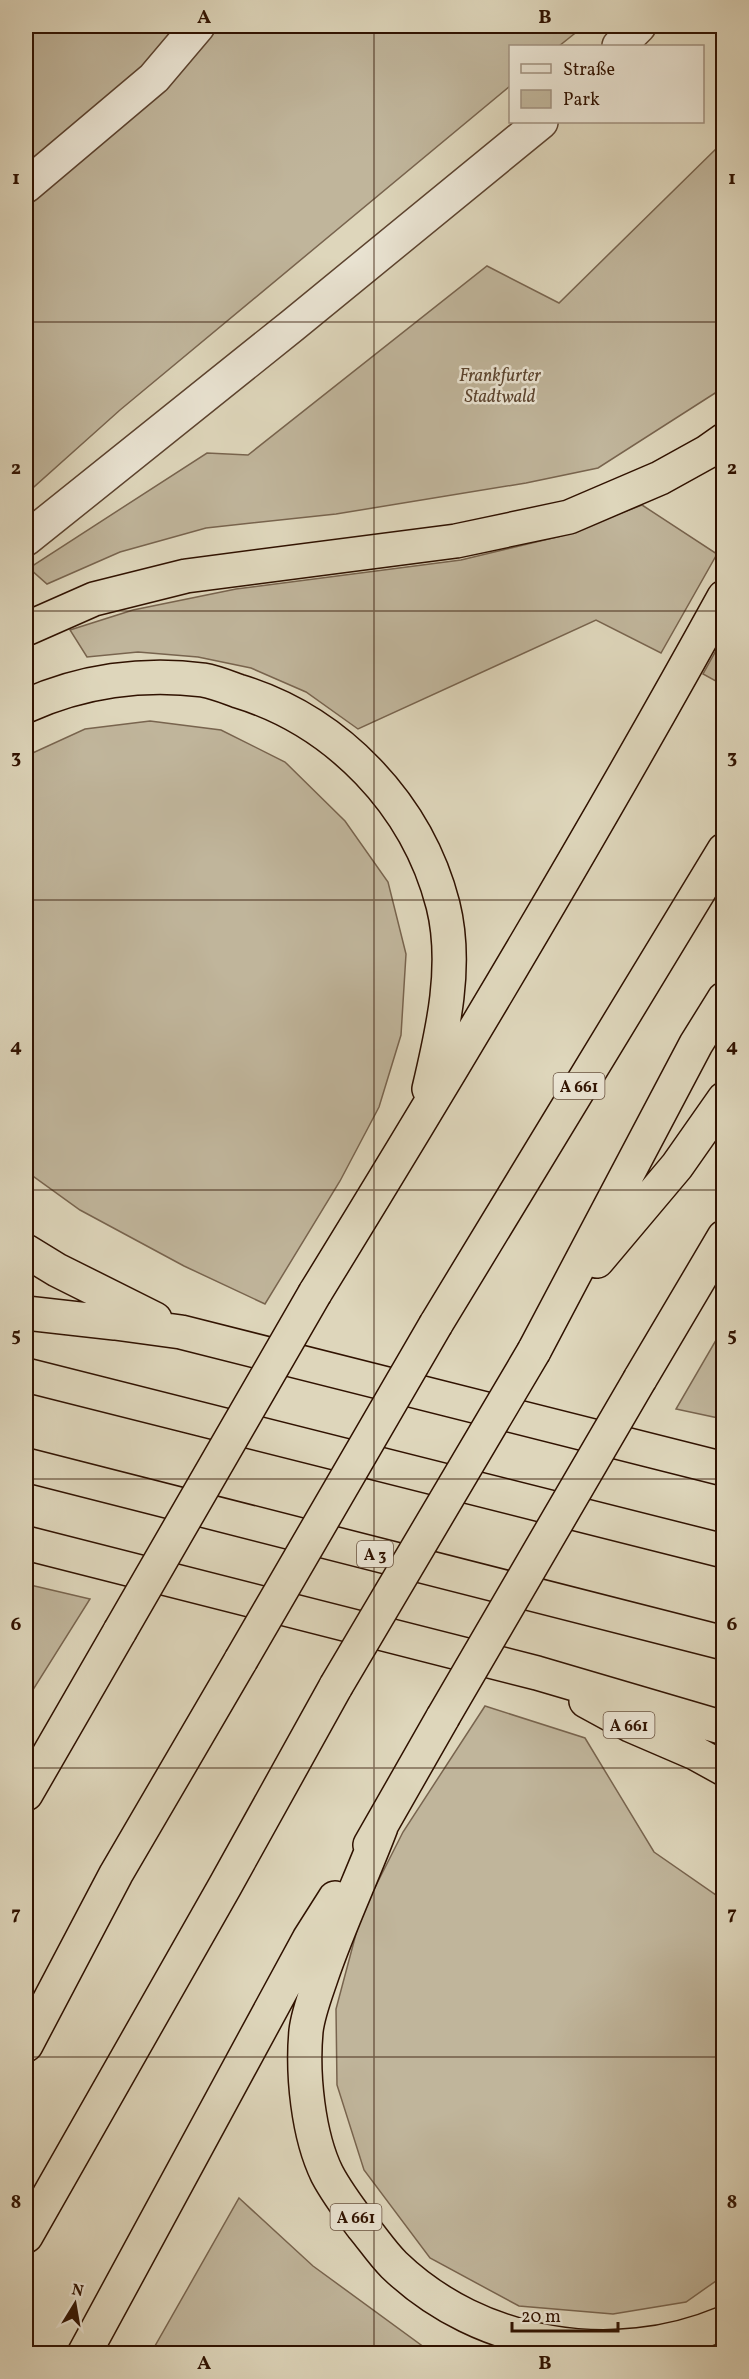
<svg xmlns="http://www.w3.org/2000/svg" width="749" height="2379" viewBox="0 0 749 2379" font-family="Vollkorn,serif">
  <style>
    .green { fill: #c0b59b; stroke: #78644e; stroke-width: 1.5 }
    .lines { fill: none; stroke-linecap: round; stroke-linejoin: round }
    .minor-casing { stroke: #5c432f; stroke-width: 36 }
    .highway-casing { stroke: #301200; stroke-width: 36 }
    .minor { stroke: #eae4d3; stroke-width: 33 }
    .highway { stroke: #ded6bb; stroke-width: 33 }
    .highway-bridge-casing { stroke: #301200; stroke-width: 36; stroke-linecap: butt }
    .highway-bridge { stroke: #ded6bb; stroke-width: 33 }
    .grid { fill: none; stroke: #301200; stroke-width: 1.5; stroke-opacity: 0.55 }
    .labels { text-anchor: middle; stroke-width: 5; stroke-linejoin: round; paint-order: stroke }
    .shield { fill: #eae4d3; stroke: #68513f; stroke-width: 1.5 }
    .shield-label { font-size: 16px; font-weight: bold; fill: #301200 }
    .park-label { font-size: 18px; font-style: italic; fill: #5b432e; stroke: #eae4d3 }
    .neatline { fill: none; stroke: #301200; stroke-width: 2 }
    .grid-label { font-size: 20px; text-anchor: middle; font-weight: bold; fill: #301200 }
  </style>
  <rect width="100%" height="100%" fill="#ded6bb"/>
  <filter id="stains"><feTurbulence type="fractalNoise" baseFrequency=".00333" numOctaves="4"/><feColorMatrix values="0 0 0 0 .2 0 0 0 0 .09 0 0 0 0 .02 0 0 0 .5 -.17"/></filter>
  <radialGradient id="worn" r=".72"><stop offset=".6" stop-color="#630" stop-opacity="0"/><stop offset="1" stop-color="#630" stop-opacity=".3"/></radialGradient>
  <path class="green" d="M26,26H584L559,46H510V86L120,410L26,494Z
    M723,142V388L598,468L526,483L336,514L206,528L120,552L47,584L29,568L207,453L248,455L487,266L559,303Z
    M642,505L717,554L661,653L596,620L358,729L306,692L251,668L198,657L138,652L87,657L70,630L133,610L236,589L461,560L561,536Z
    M723,638V685L703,674Z
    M150,721L221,730L285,762L345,821L388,882L406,954L401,1035L379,1107L340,1181L265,1304L184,1266L80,1210L26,1171V756L85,729Z
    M723,1328V1419L676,1409Z
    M26,1584L90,1599L26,1701Z
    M485,1706L585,1738L654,1852L723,1900V2276L686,2302L613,2314L519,2306L430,2258L364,2170L337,2085L336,2009L361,1915L403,1832Z
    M239,2198L313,2266L432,2353H151Z"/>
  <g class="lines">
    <defs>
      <path id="minor" d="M619,46L639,26
        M26,186L154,78L198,26
        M26,539L293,325L541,122"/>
      <path id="highway" d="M26,629L94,599L186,576L456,541L569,517L660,478L707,452L724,440
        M26,706C81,681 143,672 203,680C215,682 227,687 238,691C337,721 417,804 443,905C458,965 443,1030 429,1089
        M26,1251L57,1270L155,1319
        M597,1261L677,1166L724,1099
        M315,1293C456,1064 594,833 724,597
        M26,1313L115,1323L181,1332L724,1469
        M436,1324L724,850
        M534,1351L696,1044L724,999
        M26,1375L724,1551
        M640,1379L724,1237
        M26,1465L724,1643
        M26,1543L537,1673L724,1728
        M586,1701L630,1725L695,1753L724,1769
        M26,1794L120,1631
        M381,1827C362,1877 339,1925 322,1975C316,1993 308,2013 306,2031C302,2074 308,2135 327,2174C337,2193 350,2210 362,2226C373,2239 382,2253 394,2265C480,2348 614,2369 724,2323
        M370,1845L443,1717
        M26,2045L116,1874L241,1660
        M26,2236L225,1886L336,1686
        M84,2354L309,1939L335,1898"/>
    </defs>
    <use href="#minor" class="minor-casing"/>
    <use href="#highway" class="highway-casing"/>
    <use href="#minor" class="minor"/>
    <use href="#highway" class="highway"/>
    <defs>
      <path id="highway-bridge" d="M120,1631L315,1293
        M241,1660L436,1324
        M336,1686L534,1351
        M443,1717L640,1379"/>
    </defs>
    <use href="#highway-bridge" class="highway-bridge-casing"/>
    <use href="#highway-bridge" class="highway-bridge"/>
  </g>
  <path class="grid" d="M374,26V2354M26,322H724M26,611H724M26,900H724M26,1190H724M26,1479H724M26,1768H724M26,2057H724"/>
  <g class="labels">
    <g class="shield">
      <rect x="553.5" y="1073" width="51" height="26" rx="4.5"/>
      <rect x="357" y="1541" width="36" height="26" rx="4.5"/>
      <rect x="603.5" y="1712" width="51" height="26" rx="4.5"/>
      <rect x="330.5" y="2204" width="51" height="26" rx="4.5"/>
    </g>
    <g class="shield-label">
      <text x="579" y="1092">A 661</text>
      <text x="375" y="1560">A 3</text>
      <text x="629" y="1731">A 661</text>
      <text x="356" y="2223">A 661</text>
    </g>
    <g class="park-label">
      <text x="500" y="381">Frankfurter<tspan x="500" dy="21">Stadtwald</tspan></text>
    </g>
  </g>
  <rect width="749" height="2379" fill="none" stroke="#ded6bb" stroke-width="66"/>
  <rect x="509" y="45" width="195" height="78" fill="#eae4d3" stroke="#a0907f" stroke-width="1.5"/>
  <rect x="521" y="64" width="30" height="9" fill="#eae4d3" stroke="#a0907f" stroke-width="1.5"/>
  <text x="563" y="75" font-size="18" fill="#301200">Straße</text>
  <rect x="521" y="90" width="30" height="18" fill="#c0b59b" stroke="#a0907f" stroke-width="1.5"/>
  <text x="563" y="105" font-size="18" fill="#301200">Park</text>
  <g transform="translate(75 2304) rotate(11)" stroke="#eae4d3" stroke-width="4.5" paint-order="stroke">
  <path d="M0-4.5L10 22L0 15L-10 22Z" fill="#301200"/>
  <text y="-9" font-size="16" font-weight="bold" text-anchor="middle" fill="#301200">N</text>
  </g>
  <path d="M512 2322v9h106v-9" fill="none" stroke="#301200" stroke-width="3"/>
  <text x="521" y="2322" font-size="18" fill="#301200" stroke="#eae4d3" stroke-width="4.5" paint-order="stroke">20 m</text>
  <rect x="33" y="33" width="683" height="2313" class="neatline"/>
  <g class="grid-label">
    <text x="204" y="23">A</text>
    <text x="545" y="23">B</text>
    <text x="16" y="184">1</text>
    <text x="732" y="184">1</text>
    <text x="16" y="474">2</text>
    <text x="732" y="474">2</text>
    <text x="16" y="763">3</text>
    <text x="732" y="763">3</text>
    <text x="16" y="1052">4</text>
    <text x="732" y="1052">4</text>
    <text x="16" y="1341">5</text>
    <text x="732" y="1341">5</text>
    <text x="16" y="1630">6</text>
    <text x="732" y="1630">6</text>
    <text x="16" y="1919">7</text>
    <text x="732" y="1919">7</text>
    <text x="16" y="2208">8</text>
    <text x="732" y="2208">8</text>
    <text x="204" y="2369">A</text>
    <text x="545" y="2369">B</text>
  </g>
  <rect width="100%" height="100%" filter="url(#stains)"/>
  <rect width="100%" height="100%" fill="url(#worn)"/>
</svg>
